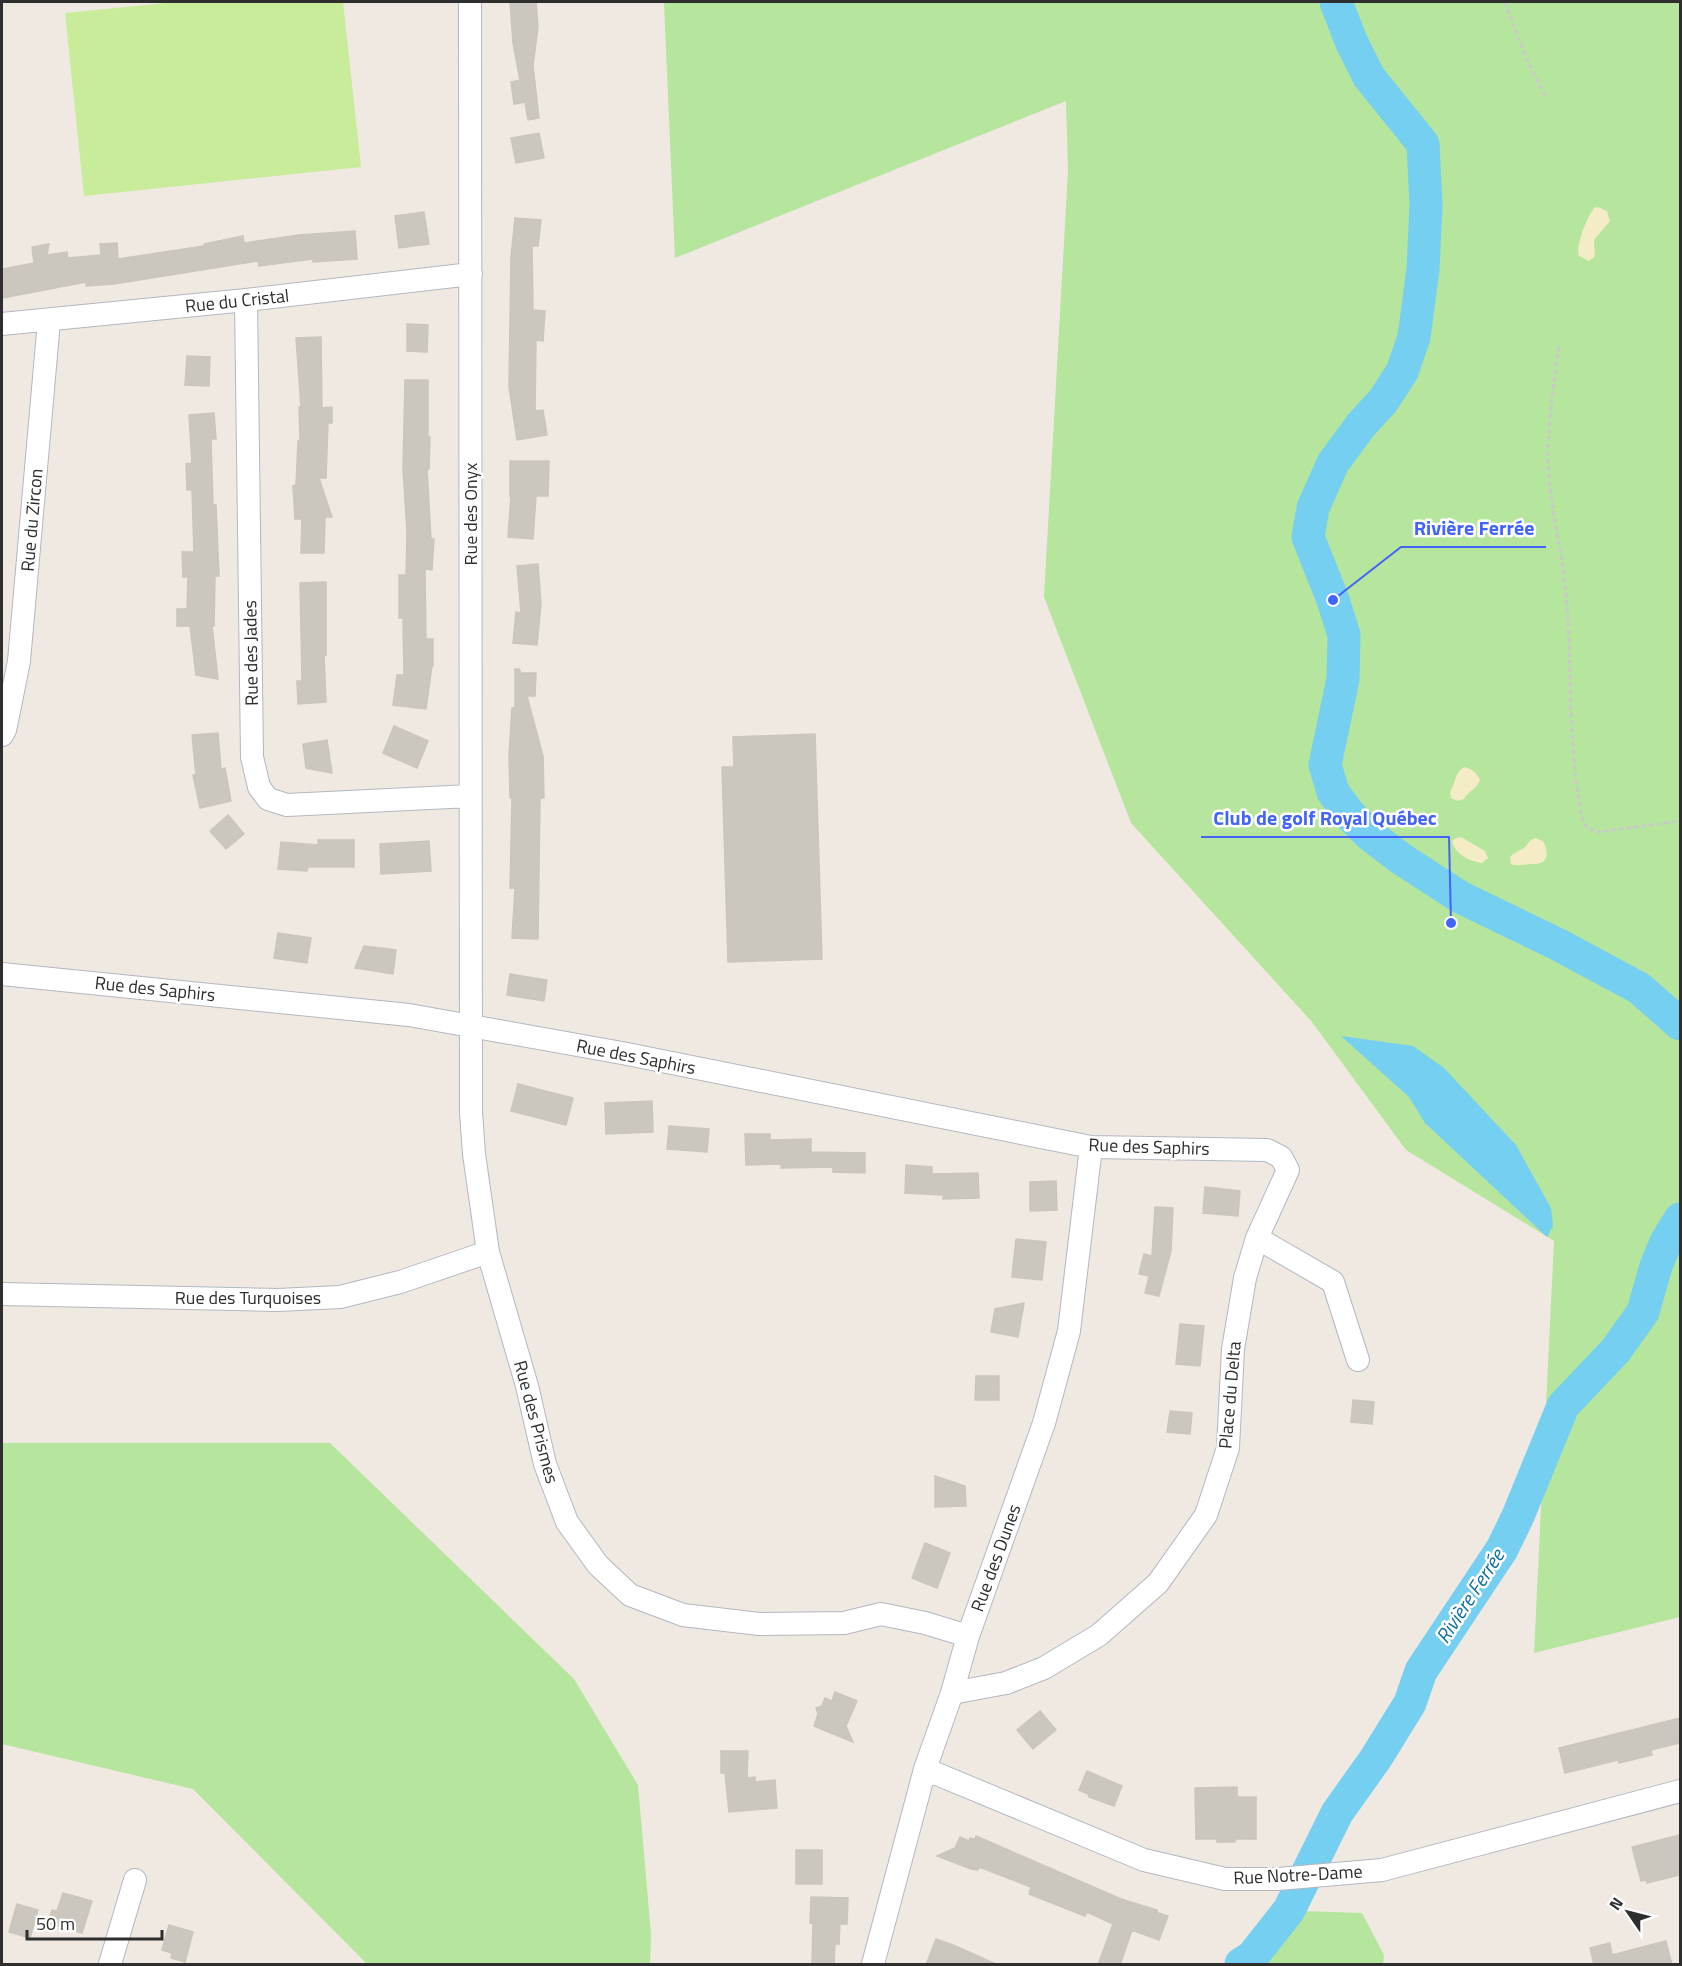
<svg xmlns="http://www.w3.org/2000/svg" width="1682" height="1966" viewBox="0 0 1682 1966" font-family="'Titillium Web',sans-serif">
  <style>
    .green { fill: #b6e59e }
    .sand { fill: #f3ecc5 }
    .pitch { fill: #c9ec9a }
    .water { fill: #75cff0 }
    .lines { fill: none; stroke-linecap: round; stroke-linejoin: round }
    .river { stroke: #75cff0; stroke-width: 33 }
    .building { fill: #cbc7bf; stroke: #cbc5ba; stroke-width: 1.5 }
    .minor-casing { stroke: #b4b7c1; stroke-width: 24 }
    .path { stroke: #c9c9c9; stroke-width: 3; stroke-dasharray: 4.5 3; stroke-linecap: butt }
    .minor { stroke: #fff; stroke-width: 22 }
    .labels { text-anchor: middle; stroke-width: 5; stroke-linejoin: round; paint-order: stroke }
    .street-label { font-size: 18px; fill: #2e2e2e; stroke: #fff }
    .water-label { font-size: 20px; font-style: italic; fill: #0d6fa3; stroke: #fff }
    .leader { fill: none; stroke: #4264fb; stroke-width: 2 }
    .callout-dot { fill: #4264fb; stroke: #fff; stroke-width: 2 }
    .callout-label { font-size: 20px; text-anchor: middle; font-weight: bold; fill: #4264fb; stroke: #fff; stroke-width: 5; stroke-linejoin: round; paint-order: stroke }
  </style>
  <rect width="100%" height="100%" fill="#efe9e1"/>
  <path class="green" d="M664,2H1680V1617L1534,1653L1554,1241L1406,1150L1312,1022L1131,823L1044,597L1068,171L1066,101L675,258Z
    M2,1443H330L574,1679L638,1785L651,1934L650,1964H367L193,1789L2,1744Z
    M1303,1911L1362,1913L1384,1955L1383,1964H1260L1282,1945Z"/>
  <path class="sand" d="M1598,207L1607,211L1610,221L1594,240L1595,256L1589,261L1579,256C1575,247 1587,217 1594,208Z
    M1464,767C1471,768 1477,773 1480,780C1477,789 1468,791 1464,799L1457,801L1451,798L1450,792C1455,784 1455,772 1464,767Z
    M1461,837L1485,851L1488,858L1482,863C1469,861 1456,855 1452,842L1454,839Z
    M1535,838L1543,841C1550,854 1548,865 1531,864C1524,864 1519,867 1511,864L1510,857C1514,852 1520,851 1525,847C1529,843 1529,840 1535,838Z"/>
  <path class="pitch" d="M176,2H343L361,167L84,196L65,13Z"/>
  <path class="water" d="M1341,1036L1413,1046L1444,1068L1516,1145L1551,1208L1553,1226L1547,1237L1425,1123L1409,1097Z"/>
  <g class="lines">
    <path class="river" d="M1336,2L1351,41L1369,77L1423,144L1426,205L1423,269L1414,337L1402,372L1383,401L1361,425L1333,463L1313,508L1308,537L1333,600L1344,635L1343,679L1325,765L1333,792L1350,815L1370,835L1400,858L1460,897L1559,945L1639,988L1680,1024
      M1241,1964L1252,1957L1289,1910L1337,1813L1376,1758L1410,1703L1421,1671L1502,1549L1518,1516L1563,1406L1616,1350L1643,1312L1656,1266L1666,1242L1680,1219"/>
  </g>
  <path class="building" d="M510,2H536L538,27L533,66L539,118L528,120L525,102L514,104L511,82L520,80L513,43Z
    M539,133L544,158L516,163L511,138Z
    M424,212L429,244L399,248L395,216Z
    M515,218L541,220L538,246H532L533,310L545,311L543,341L536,340L535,411L543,410L547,435L517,440L509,387L511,257Z
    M355,231L357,259L313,262V259L259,266L258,261L114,284L86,286V282L2,298V269L34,263L32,247L49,244L47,255L67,252L68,258L101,255L100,244L117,243L118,259L204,246V244L243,236L244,243L299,235Z
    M407,324L428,325L427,352L407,351Z
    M321,337L322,408L332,407V423H328L326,478H319L332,517H325L324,553H301L302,519H295L293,486L296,485L298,441H300L299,407H301L296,338Z
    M187,356L210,357L209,386L185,385Z
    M405,380H428V437H430L429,469H427L431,539H434L432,570L425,569L426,639H433V666H432L426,709L393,705L397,675H404L403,618H399V575H406L407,531L403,469Z
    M214,413L216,439H211L213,505H216L219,576H215L214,626H212L218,679L196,675L190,626H177V609H187L188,577H183L182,552H194L192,490H187L186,464L192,463L189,415Z
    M510,461H549L548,496H536L533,539L508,537L511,496H510Z
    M538,564L541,604L537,645L513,643L516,612L521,613L517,566Z
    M326,582V655H324L326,702L298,704L297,681H302L300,583Z
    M515,669H519L521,673H536L535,696H527L543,756L544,798H540L538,939L512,938L515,888H510L512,798H510L509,756L512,708H515Z
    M394,726L428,741L417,768L383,753Z
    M218,733L221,769L225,768L231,801L200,808L193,775H196L192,735Z
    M815,734L822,959L728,962L722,767H734L733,737Z
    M327,740L332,773L306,768L303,744Z
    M228,815L244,834L226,849L210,831Z
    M318,840H354V867H308L307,871L278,869L281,842L318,845Z
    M429,841L431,871L381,874L380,844Z
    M278,933L311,938L307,963L274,958Z
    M364,946L396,950L393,974L355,968Z
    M510,974L547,980L544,1001L507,995Z
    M518,1084L573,1098L566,1125L511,1111Z
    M652,1101L653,1132L606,1134L605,1103Z
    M669,1126L709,1129L707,1152L667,1149Z
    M745,1134H770V1140L811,1139V1152L865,1153V1173L833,1172V1167L781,1168V1164L746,1165Z
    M906,1165L932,1167V1174L978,1173L979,1198L943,1199V1195L905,1193Z
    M1056,1181L1057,1210L1030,1211V1182Z
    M1205,1187L1240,1191L1238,1216L1203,1213Z
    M1155,1207L1173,1208L1171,1251L1159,1296L1145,1293L1149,1276L1139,1274L1144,1254L1152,1256Z
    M1016,1239L1046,1242L1042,1280L1012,1277Z
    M1024,1303L1018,1337L991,1332L995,1309Z
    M1180,1324L1204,1326L1200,1366L1176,1364Z
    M976,1376H999V1400H975Z
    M1353,1400L1374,1402L1372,1424L1351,1422Z
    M1170,1411L1192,1413L1190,1434L1167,1432Z
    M935,1476L965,1486L966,1506L935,1507Z
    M925,1543L950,1553L937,1588L912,1578Z
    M835,1692L857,1701L846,1726L853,1742L814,1726L818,1714L816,1708L822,1706L825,1698L832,1701Z
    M1040,1711L1056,1730L1033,1749L1017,1730Z
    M1680,1718V1743L1651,1750L1652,1755L1619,1763L1618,1760L1565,1773L1559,1748Z
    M721,1751H748L747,1778L755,1777V1782L775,1780L777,1808L729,1812L725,1773H721Z
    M1087,1771L1122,1786L1114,1806L1089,1797L1088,1794L1079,1790Z
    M1237,1787V1797H1256V1839H1235V1842H1217V1839H1196L1195,1788Z
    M1680,1835V1875L1647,1883V1880L1641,1881L1632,1847Z
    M976,1836L1121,1899L1157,1910L1158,1913L1168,1916L1159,1940L1132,1930L1120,1965H1098L1113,1924L1087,1912L1085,1916L1029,1894L1031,1887L979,1867L978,1870L971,1869L937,1856L955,1848L960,1837L969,1841L970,1838L975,1839Z
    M796,1850H822V1884H796Z
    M63,1893L92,1901L82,1933L48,1923L52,1910L57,1911Z
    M811,1897L848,1898L847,1924H840L839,1944H835L834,1965H812L813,1923H810Z
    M17,1904L38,1910L30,1938L9,1932Z
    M169,1925L193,1932L185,1962L171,1958L172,1953L162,1950Z
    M936,1939L953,1945L998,1965H926Z
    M1666,1941L1672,1965H1594L1590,1948L1610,1943L1612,1955Z"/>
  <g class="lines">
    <defs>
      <path id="minor" d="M470,2L471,1112L474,1154L488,1252L527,1386L545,1464L567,1522L598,1565L630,1595L683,1615L759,1624L844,1623L881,1614L925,1623L968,1636
        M246,300L252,757L259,787L268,799L287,805L470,796
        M2,324L246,300L471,274
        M2,711H9L19,661L49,321
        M2,735L5,730L9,711
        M2,974L409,1015L622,1053L1091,1147L1267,1150L1281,1157L1288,1170L1257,1238L1245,1278L1233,1349L1228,1448L1206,1515L1158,1583L1099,1635L1044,1668L1006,1683L952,1693
        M1257,1238L1333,1282L1358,1360
        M2,1294L278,1300L340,1297L400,1282L488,1252
        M925,1769L1144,1860L1225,1879H1278L1382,1870L1680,1791
        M110,1964L135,1880
        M873,1964L925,1769L952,1693L968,1636L1044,1423L1069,1331L1091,1147"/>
    </defs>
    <use href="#minor" class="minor-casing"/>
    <path class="path" d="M1505,2L1529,64L1546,97
      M1559,347C1553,389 1546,431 1549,474C1552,518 1564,560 1567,604C1572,675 1568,747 1582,818L1587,827L1597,832L1680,821"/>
    <use href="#minor" class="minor"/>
  </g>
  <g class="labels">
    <g class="street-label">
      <text transform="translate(237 301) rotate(-6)" y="6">Rue du Cristal</text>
      <text transform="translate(471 514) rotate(-90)" y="6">Rue des Onyx</text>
      <text transform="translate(32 520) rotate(-85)" y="6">Rue du Zircon</text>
      <text transform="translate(251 653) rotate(-91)" y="6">Rue des Jades</text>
      <text transform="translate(155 989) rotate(6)" y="6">Rue des Saphirs</text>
      <text transform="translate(636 1057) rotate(11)" y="6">Rue des Saphirs</text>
      <text transform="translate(1149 1147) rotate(2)" y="6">Rue des Saphirs</text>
      <text x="248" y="1304">Rue des Turquoises</text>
      <text transform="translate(1230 1395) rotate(-85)" y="6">Place du Delta</text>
      <text transform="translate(536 1422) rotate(75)" y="6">Rue des Prismes</text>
      <text transform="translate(996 1558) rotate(-70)" y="6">Rue des Dunes</text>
      <text transform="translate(1298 1875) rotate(-3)" y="6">Rue Notre-Dame</text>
    </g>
    <g class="water-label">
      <text transform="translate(1470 1596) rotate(-57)" y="7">Rivière Ferrée</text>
    </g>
  </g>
  <path class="leader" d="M1333 600L1401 547H1546M1451 923L1449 837H1201"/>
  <g class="callout-dot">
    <circle cx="1333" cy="600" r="6"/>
    <circle cx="1451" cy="923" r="6"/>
  </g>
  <g class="callout-label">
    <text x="1474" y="535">Rivière Ferrée</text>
    <text x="1325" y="825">Club de golf Royal Québec</text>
  </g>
  <rect width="1682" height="1966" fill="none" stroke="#2e2e2e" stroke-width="6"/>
  <g transform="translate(1628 1912) rotate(305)" stroke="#ffffff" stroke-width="4.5" paint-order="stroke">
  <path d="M0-4.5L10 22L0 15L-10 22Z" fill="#2e2e2e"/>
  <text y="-9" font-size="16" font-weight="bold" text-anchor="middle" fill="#2e2e2e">N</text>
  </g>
  <path d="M27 1930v9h135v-9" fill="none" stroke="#2e2e2e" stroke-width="3"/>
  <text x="36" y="1930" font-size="18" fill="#2e2e2e" stroke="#ffffff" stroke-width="4.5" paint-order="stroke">50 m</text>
</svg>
